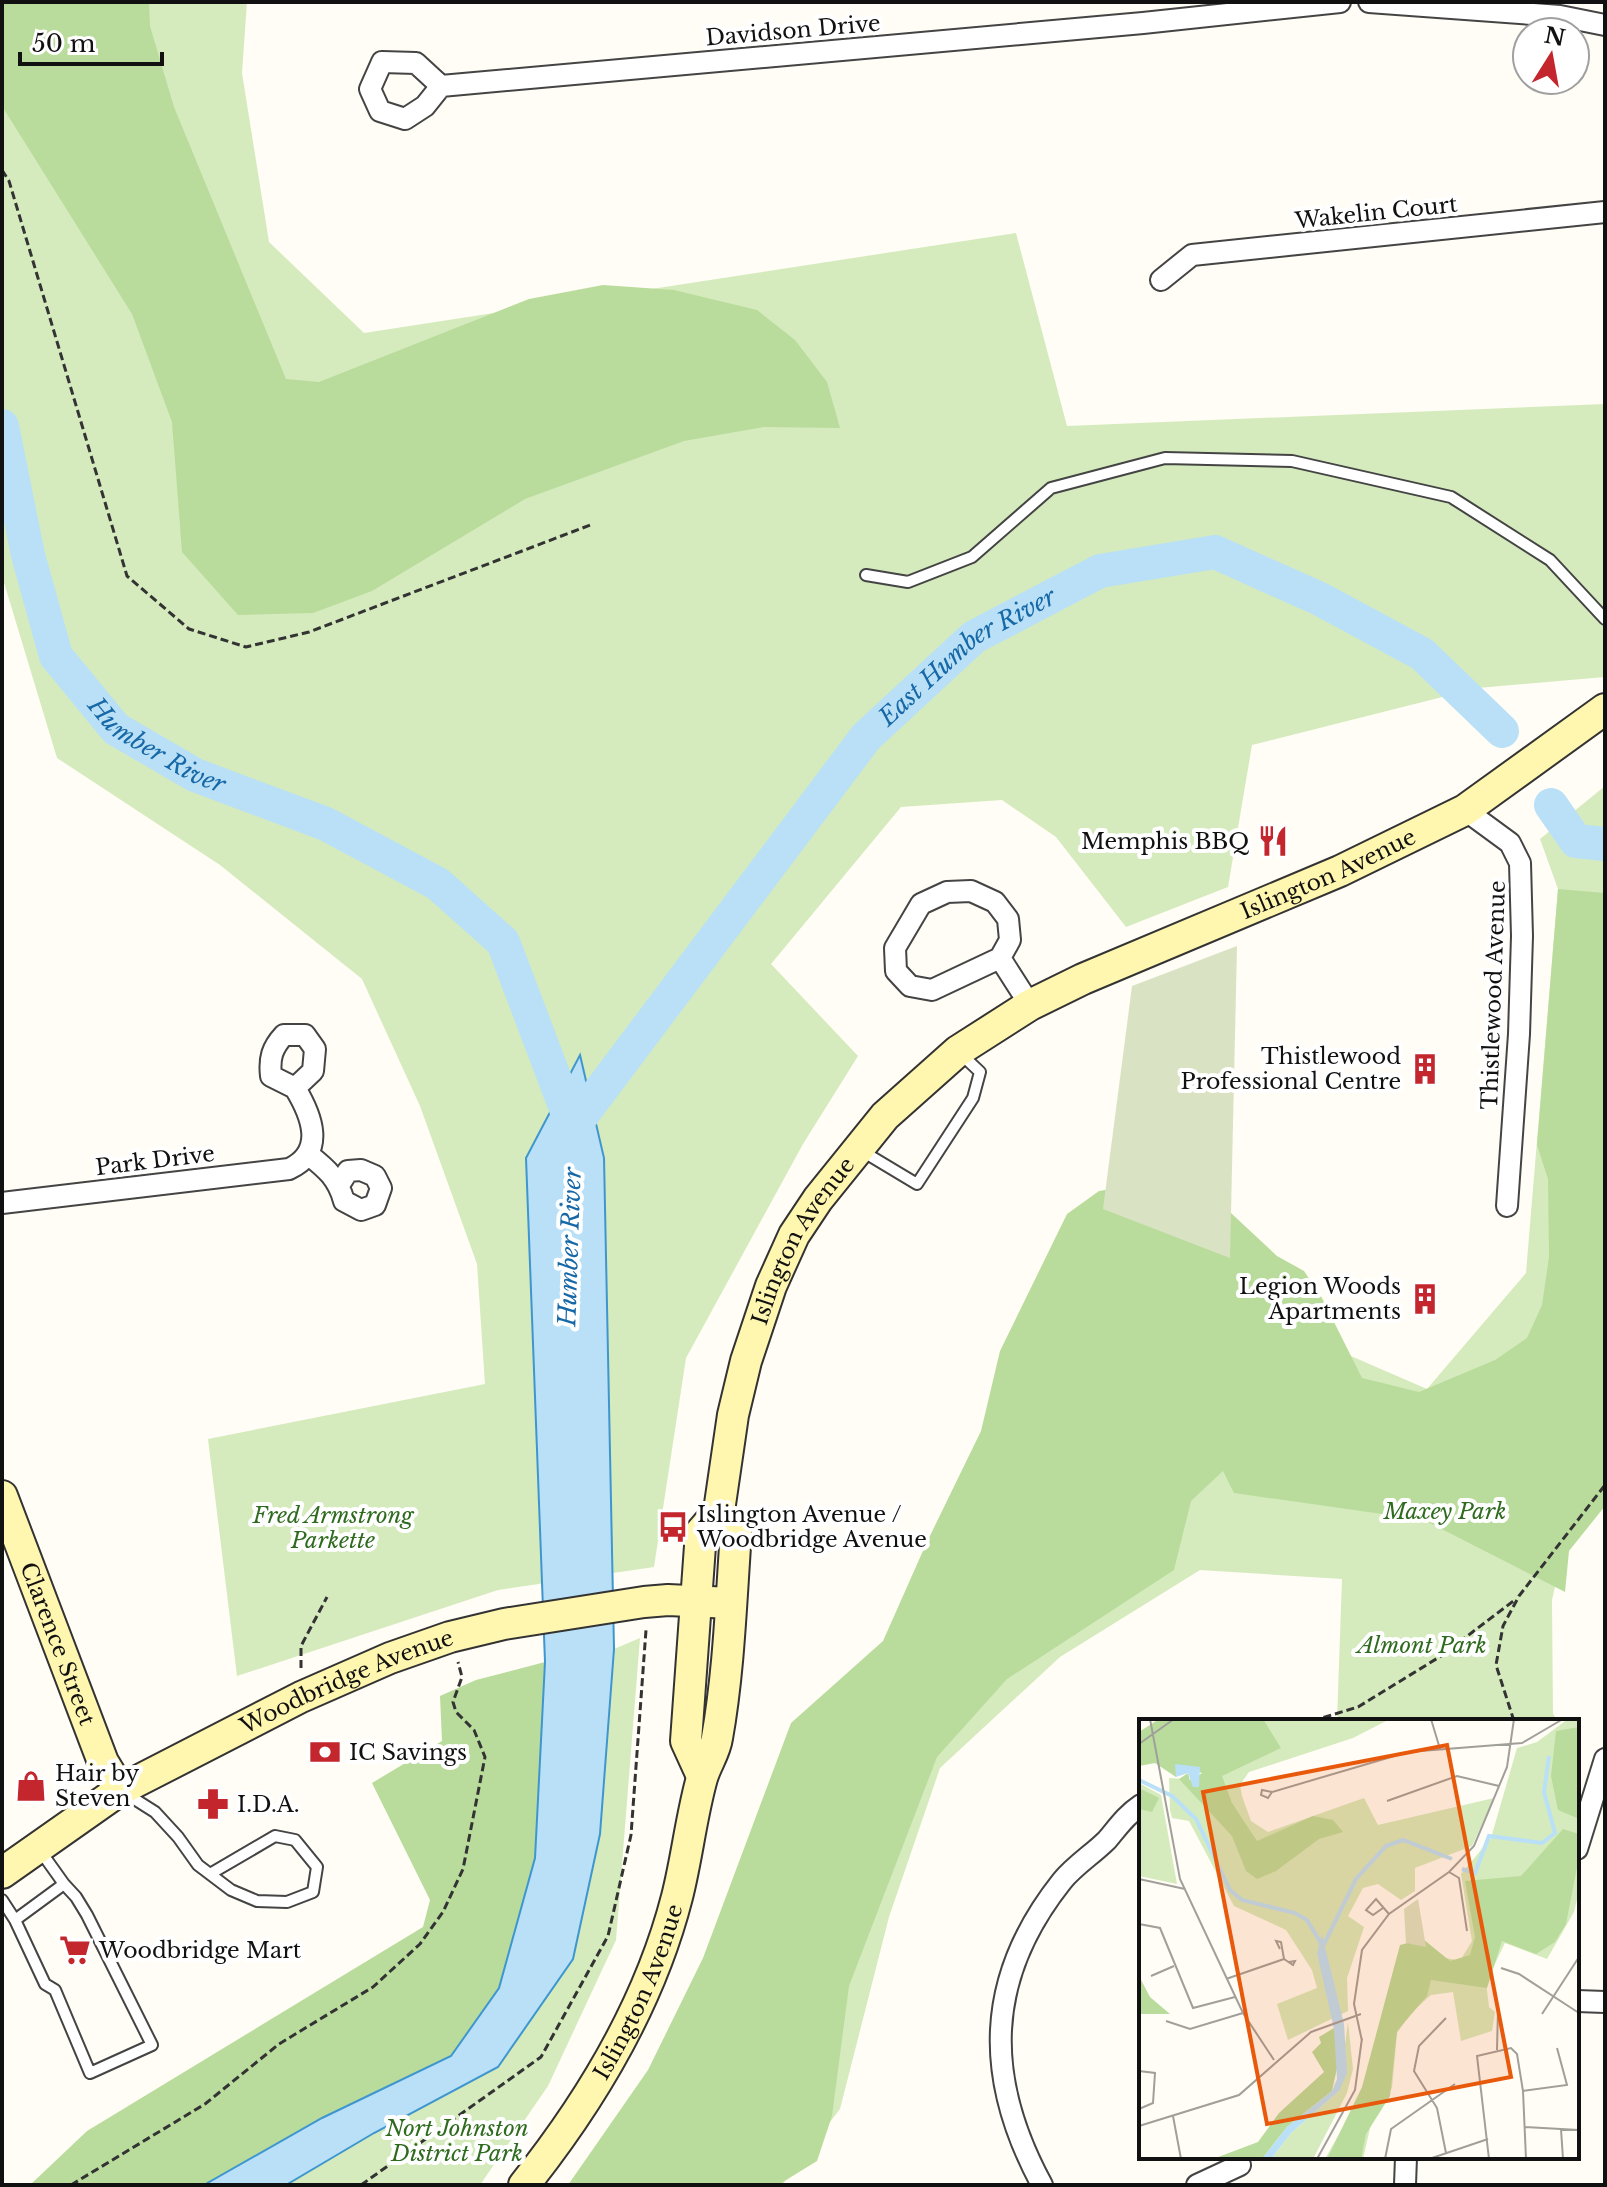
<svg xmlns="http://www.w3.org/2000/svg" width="1607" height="2187" viewBox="0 0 1607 2187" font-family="'Libre Baskerville',serif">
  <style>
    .green { fill: #d5ebbd }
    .forest { fill: #b9dc9c }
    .cemetery { fill: #d9e3c4 }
    .water { fill: #b9e0f7; stroke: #3f96cf; stroke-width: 2 }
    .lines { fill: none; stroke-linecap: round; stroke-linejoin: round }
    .river { stroke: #b9e0f7; stroke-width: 34 }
    .lane-casing { stroke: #444; stroke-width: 14 }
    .street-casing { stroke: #444; stroke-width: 24 }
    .secondary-casing { stroke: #333; stroke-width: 34 }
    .path { stroke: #333; stroke-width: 3; stroke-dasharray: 8 4; stroke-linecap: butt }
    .lane { stroke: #fff; stroke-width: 10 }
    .street { stroke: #fff; stroke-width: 20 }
    .secondary { stroke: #fff6b0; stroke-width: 30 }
    .labels { text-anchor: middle; stroke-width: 8; stroke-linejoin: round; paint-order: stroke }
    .street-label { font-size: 22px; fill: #111; stroke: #fff }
    .poi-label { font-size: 22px; fill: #111; stroke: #fff; text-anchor: start }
    .park-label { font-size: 22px; font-style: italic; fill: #2f6b1f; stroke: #fff }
    .water-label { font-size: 24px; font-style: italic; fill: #1768a6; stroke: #fff }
    .inset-river { fill: none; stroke: #b9e0f7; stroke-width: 4 }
    .inset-road { fill: none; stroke: #a09f9a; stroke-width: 2 }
    .view { fill: #e8590c; fill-opacity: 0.15; stroke: #e8590c; stroke-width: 4 }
    .inset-edge { fill: none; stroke: #111; stroke-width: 4 }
  </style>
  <rect width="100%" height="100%" fill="#fffdf5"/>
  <path class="green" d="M2,2H247L242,73L269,242L364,333L1016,233L1067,426L1605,404V677L1478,688L1252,745L1228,887L1126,927L1056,837L1002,800L901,807L771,964L858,1056L803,1144L686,1358L654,1567L498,1590L237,1676L208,1439L485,1384L477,1264L420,1106L362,979L220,865L57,758L2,576Z
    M1605,786V1500L1562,1555L1552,1600L1553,1714L1558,1721H1337L1342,1579L1200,1570L1060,1657L940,1768L889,1917L840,2109L782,2185H573L651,2091L731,1901L1344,1353L1427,1389L1526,1273L1558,889L1540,839Z
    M640,1638L616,1940L548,2086L480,2185H286L374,2133L498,2067L573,1959L600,1834L614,1649Z"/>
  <path class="forest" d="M2,2H149L150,26L174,107L286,379L319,382L529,299L603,285L674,290L757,310L795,340L827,382L840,428L764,427L684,441L525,499L372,591L313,613L238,615L182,552L172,422L132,314L2,106Z
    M1558,889L1605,893V1506L1569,1551L1565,1592L1424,1520L1234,1493L1223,1471L1191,1501L1174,1570L1007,1679L937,1757L849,1986L832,2116L817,2161L778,2185H568L648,2070L703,1958L791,1723L883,1641L926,1544L981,1431L1000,1351L1067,1214L1099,1191L1138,1185L1217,1200L1277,1256L1304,1271L1322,1298L1362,1378L1419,1392L1495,1360L1527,1338L1542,1305L1549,1257L1548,1179L1537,1145Z
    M545,1662L535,1858L499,1988L451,2056L322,2118L204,2185H30L87,2131L423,1927L430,1900L372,1783L442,1741L440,1696L476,1680Z"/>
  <path class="cemetery" d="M1237,946L1230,1258L1103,1209L1132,986Z"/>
  <path class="water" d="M580,1055L604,1158L614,1649L600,1834L573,1959L498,2067L374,2133L286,2185H204L322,2118L451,2056L499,1988L535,1858L545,1662L526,1158Z"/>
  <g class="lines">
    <g class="river">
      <path id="s1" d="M2,426L28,555L56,656L116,729L195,775L326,824L438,884L503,942L573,1127V1136"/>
      <path d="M1551,805L1576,841L1605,844"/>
      <path id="s2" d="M573,1127L866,737L974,637L1100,571L1215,552L1320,599L1422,654L1502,731"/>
    </g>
    <defs>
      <path id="lane" d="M866,575L908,582L972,557L1051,488L1165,458L1292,461L1451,497L1550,560L1605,619
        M862,1151L917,1184L973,1098L980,1072L961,1054
        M125,1793L155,1812L178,1837L198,1865L231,1890L257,1901L287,1902L313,1892L317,1867L295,1840L275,1836L210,1874
        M2,1900L15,1920L45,1984L55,1990L90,2073L152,2045L87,1915L76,1897L64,1884
        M15,1920L64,1884L39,1849"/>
      <path id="street" d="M1369,2L1560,16L1605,25
        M441,86L416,63L382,62L370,89L380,111L405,119L425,106L441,86L1143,23L1340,2
        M1161,280L1192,255L1605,212
        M1465,810L1510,843L1520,863L1522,936L1519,1034L1507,1206
        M971,891L995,902L1008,919L1010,940L1000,958L932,990L910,986L896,971L895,948L921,904L947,892Z
        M1000,958L1030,1005
        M309,1155C327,1169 338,1179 344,1201L361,1210L375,1205L381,1188L375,1176L361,1170L348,1171L339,1185
        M2,1203L289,1169C326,1152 312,1116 295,1088L313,1071L315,1049L305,1035H284C272,1048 269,1058 271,1076L295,1088
        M1577,1849L1605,1759
        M1577,2001L1605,2002
        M1042,2185C984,2078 984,1979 1062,1881C1074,1866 1093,1854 1107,1840C1118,1827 1126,1815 1141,1805
        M1197,2185L1240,2165
        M1405,2185L1406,2157"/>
      <g id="secondary">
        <path id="s3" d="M2,1496L103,1762L120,1790"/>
        <path id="s4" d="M702,1776L686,1741L701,1532L719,1511L733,1415L746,1361L771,1286L794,1235L818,1199L885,1116L958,1051L1030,1005L1083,979L1340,871L1465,810L1605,709"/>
        <path id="s5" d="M2,1873L120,1790L301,1697L390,1658L450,1637L504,1624L644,1602L668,1600L731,1603"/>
        <path id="s6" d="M524,2185C591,2101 650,2002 677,1897C687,1858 691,1817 702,1778C706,1764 715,1752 717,1738C729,1671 731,1601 736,1532L719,1511"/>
      </g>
    </defs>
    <use href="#lane" class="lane-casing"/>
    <use href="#street" class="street-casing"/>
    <use href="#secondary" class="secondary-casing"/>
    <path class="path" d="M2,170L9,181L127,576L189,629L246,647L309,632L593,524
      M301,1668V1646L327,1597
      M1312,1721L1358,1707L1441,1656L1516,1599
      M1514,1721L1496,1665L1503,1626L1519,1596L1605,1485
      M71,2185L205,2104L279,2044L373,1987L420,1944L443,1912L463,1869L485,1757L474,1730L456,1712L453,1702L462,1677L458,1662
      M361,2185L541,2057L608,1936L631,1835L646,1630"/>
    <use href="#lane" class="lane"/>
    <use href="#street" class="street"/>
    <use href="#secondary" class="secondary"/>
  </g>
  <defs>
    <symbol id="restaurant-bare" viewBox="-9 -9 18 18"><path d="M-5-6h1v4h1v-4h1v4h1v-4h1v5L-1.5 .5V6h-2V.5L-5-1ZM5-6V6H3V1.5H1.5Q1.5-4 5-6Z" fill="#c4262e" stroke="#fff" stroke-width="2.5" paint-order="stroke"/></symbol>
    <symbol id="building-bare" viewBox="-9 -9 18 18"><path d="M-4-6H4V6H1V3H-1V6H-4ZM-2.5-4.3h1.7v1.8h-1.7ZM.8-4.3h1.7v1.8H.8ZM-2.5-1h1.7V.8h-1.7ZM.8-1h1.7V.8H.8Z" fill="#c4262e" stroke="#fff" stroke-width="2.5" paint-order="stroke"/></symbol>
    <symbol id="bus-bare" viewBox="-9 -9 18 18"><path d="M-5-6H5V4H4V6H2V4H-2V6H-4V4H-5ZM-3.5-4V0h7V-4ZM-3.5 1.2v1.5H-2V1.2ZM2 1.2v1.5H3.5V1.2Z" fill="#c4262e" stroke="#fff" stroke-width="2.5" paint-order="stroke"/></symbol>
    <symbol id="bank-bare" viewBox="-9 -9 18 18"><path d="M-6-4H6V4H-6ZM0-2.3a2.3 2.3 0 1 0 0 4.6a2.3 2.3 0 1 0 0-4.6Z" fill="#c4262e" stroke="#fff" stroke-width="2.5" paint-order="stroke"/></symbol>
    <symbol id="shop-bare" viewBox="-9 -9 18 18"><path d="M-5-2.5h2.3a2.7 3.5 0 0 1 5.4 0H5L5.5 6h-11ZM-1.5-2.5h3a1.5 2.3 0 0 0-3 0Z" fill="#c4262e" stroke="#fff" stroke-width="2.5" paint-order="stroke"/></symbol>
    <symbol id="pharmacy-bare" viewBox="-9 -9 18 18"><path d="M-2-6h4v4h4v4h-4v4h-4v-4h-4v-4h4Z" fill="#c4262e" stroke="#fff" stroke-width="2.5" paint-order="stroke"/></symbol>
    <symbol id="supermarket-bare" viewBox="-9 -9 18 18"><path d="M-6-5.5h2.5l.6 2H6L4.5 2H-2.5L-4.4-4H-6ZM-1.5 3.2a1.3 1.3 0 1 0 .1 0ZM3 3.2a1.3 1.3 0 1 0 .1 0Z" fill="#c4262e" stroke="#fff" stroke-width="2.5" paint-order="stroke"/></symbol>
  </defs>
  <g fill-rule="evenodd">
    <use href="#restaurant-bare" x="1251" y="819" width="44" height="44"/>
    <use href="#building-bare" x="1403" y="1047" width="44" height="44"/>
    <use href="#building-bare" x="1403" y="1277" width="44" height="44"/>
    <use href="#bus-bare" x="651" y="1505" width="44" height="44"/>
    <use href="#bank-bare" x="303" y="1730" width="44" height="44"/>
    <use href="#shop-bare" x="9" y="1764" width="44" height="44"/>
    <use href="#pharmacy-bare" x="191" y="1782" width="44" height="44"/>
    <use href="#supermarket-bare" x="53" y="1928" width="44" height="44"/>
  </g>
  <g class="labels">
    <g class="street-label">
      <text transform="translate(793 30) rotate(-5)" y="8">Davidson Drive</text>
      <text transform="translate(1376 212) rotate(-6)" y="8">Wakelin Court</text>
      <text dy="8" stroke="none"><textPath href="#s4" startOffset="1222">Islington Avenue</textPath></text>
      <text transform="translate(1493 995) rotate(-88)" y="8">Thistlewood Avenue</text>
      <text transform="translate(155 1160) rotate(-7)" y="8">Park Drive</text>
      <text dy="8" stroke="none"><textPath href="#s4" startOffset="562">Islington Avenue</textPath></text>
      <text dy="8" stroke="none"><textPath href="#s3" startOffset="158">Clarence Street</textPath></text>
      <text dy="8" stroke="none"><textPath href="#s5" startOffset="396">Woodbridge Avenue</textPath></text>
      <text dy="8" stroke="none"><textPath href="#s6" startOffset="226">Islington Avenue</textPath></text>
    </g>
    <g class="poi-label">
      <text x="1249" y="849" text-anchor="end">Memphis BBQ</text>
      <text x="1401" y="1064" text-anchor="end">Thistlewood<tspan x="1401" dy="25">Professional Centre</tspan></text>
      <text x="1401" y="1294" text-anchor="end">Legion Woods<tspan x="1401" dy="25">Apartments</tspan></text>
      <text x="697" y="1522">Islington Avenue /<tspan x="697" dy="25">Woodbridge Avenue</tspan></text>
      <text x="349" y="1760">IC Savings</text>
      <text x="55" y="1781">Hair by<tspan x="55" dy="25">Steven</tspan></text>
      <text x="237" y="1812">I.D.A.</text>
      <text x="99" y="1958">Woodbridge Mart</text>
    </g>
    <g class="park-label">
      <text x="1445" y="1519">Maxey Park</text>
      <text x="333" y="1523">Fred Armstrong<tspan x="333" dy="25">Parkette</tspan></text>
      <text x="1422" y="1653">Almont Park</text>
      <text x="457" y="2136">Nort Johnston<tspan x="457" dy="25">District Park</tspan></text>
    </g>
    <g class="water-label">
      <text dy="8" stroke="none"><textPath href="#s2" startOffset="618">East Humber River</textPath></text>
      <text dy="8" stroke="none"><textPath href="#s1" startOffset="374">Humber River</textPath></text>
      <text transform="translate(570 1247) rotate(-88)" y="8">Humber River</text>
    </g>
  </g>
  <g transform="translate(1139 1719)">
    <rect width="440" height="440" fill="#fffdf5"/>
    <path d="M97,0H251L214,19L110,53L101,66L103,77L112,102L129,113L225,79L239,106L355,79L333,127L276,149V172L262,181L239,165L224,169L209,197L225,208L208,259L209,292L149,321L138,285L178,269L173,251L147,211L95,187L50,102L33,99L31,91L30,59L60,61ZM429,0H440V172L435,193L408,240L366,224L347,263L350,288L356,293L353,312L322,322L314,273L292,276L273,293L258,314L253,369L232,405L224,440H186L224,372L231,340L308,239L321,242L333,222L322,155L352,119L378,29L398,23ZM0,64L22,76L38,165L0,157ZM209,303L214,350L208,374L174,440H132L152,414L200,372Z" fill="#d5ebbd"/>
    <path d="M20,0H124L142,29L83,57L93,84L118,122L174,97L194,101L204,113L180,120L137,152L118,160L107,152L93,117L40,60L49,54L51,62L63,54L37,46V58L16,44L0,47V13ZM440,8V98L438,99L419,91L412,57L417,12ZM0,69L20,79L13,93L0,90ZM424,110L440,115V138L427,205L416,223L397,235L363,222L348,269L292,261L288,277L258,312L251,377L227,415L222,440H188L223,368L261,226L284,220L311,242L331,236L336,218L326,162L382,157ZM0,257L11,278L31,295H0ZM195,309L200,340L193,372L148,408L123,440H74L119,423L140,394L185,353L173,333L182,324L180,318Z" fill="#b9dc9c"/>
    <path d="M279,180L287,228L267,224L265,190Z" fill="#d9e3c4"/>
    <path d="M36,45L61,48L60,68H54L49,54L37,58ZM183,216L205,305L208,354L200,372L152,414L132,440H123L148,408L193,372L198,360L195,310L178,234Z" fill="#b9e0f7"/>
    <path class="inset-river" d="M0,61L33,77L57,100L91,171L103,181L156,194L168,201L183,226M323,150L336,154L350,117L403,124L416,114L405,73L410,37M184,227L217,160L247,127L264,121L313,140"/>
    <path class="inset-road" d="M11,0L41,160L104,294L135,341M292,0L301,30M0,25L35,0M133,73L123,71L122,76L129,79L133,73L269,33L383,24L424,0M248,82L318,57L360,67M310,153L320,159L328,212M0,160L46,170M244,189L234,196L227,191L237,180L250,195M0,205L21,209L54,289L96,278M141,230L137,222L142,223L145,240L154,246L156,242L150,243M362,249L380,255L440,294M12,257L35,247M87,260L145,240M403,295L440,238M307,299L280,327L275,352L298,389L307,434M27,302L51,310L104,294M223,322L215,285L223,231L250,195L310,153L335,127L368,48L375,0M358,331L359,290M0,352L16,354L14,384L0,390M384,372L428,366L418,329M34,397L42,440M0,407L100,376L172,313L222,295M386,408L440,411M422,410L424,440M178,440L216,371L223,319M246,440L252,410L316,365M290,440L349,420M350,440L338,337L372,329L378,335L384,372L387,440"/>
    <path class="view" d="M308,26L372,358L128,405L64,73Z"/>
    <rect width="440" height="440" class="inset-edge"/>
  </g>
  <rect width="1607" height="2187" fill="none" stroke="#111111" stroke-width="8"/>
  <g transform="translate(1551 56) rotate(11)"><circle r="38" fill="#ffffff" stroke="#a0a0a0" stroke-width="2"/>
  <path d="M0-6L14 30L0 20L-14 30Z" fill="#c4262e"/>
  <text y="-12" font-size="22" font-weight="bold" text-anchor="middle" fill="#111111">N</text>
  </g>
  <path d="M20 52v12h142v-12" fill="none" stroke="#111111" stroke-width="4"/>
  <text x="32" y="52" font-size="24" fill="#111111" stroke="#ffffff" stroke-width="6" paint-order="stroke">50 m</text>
</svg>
